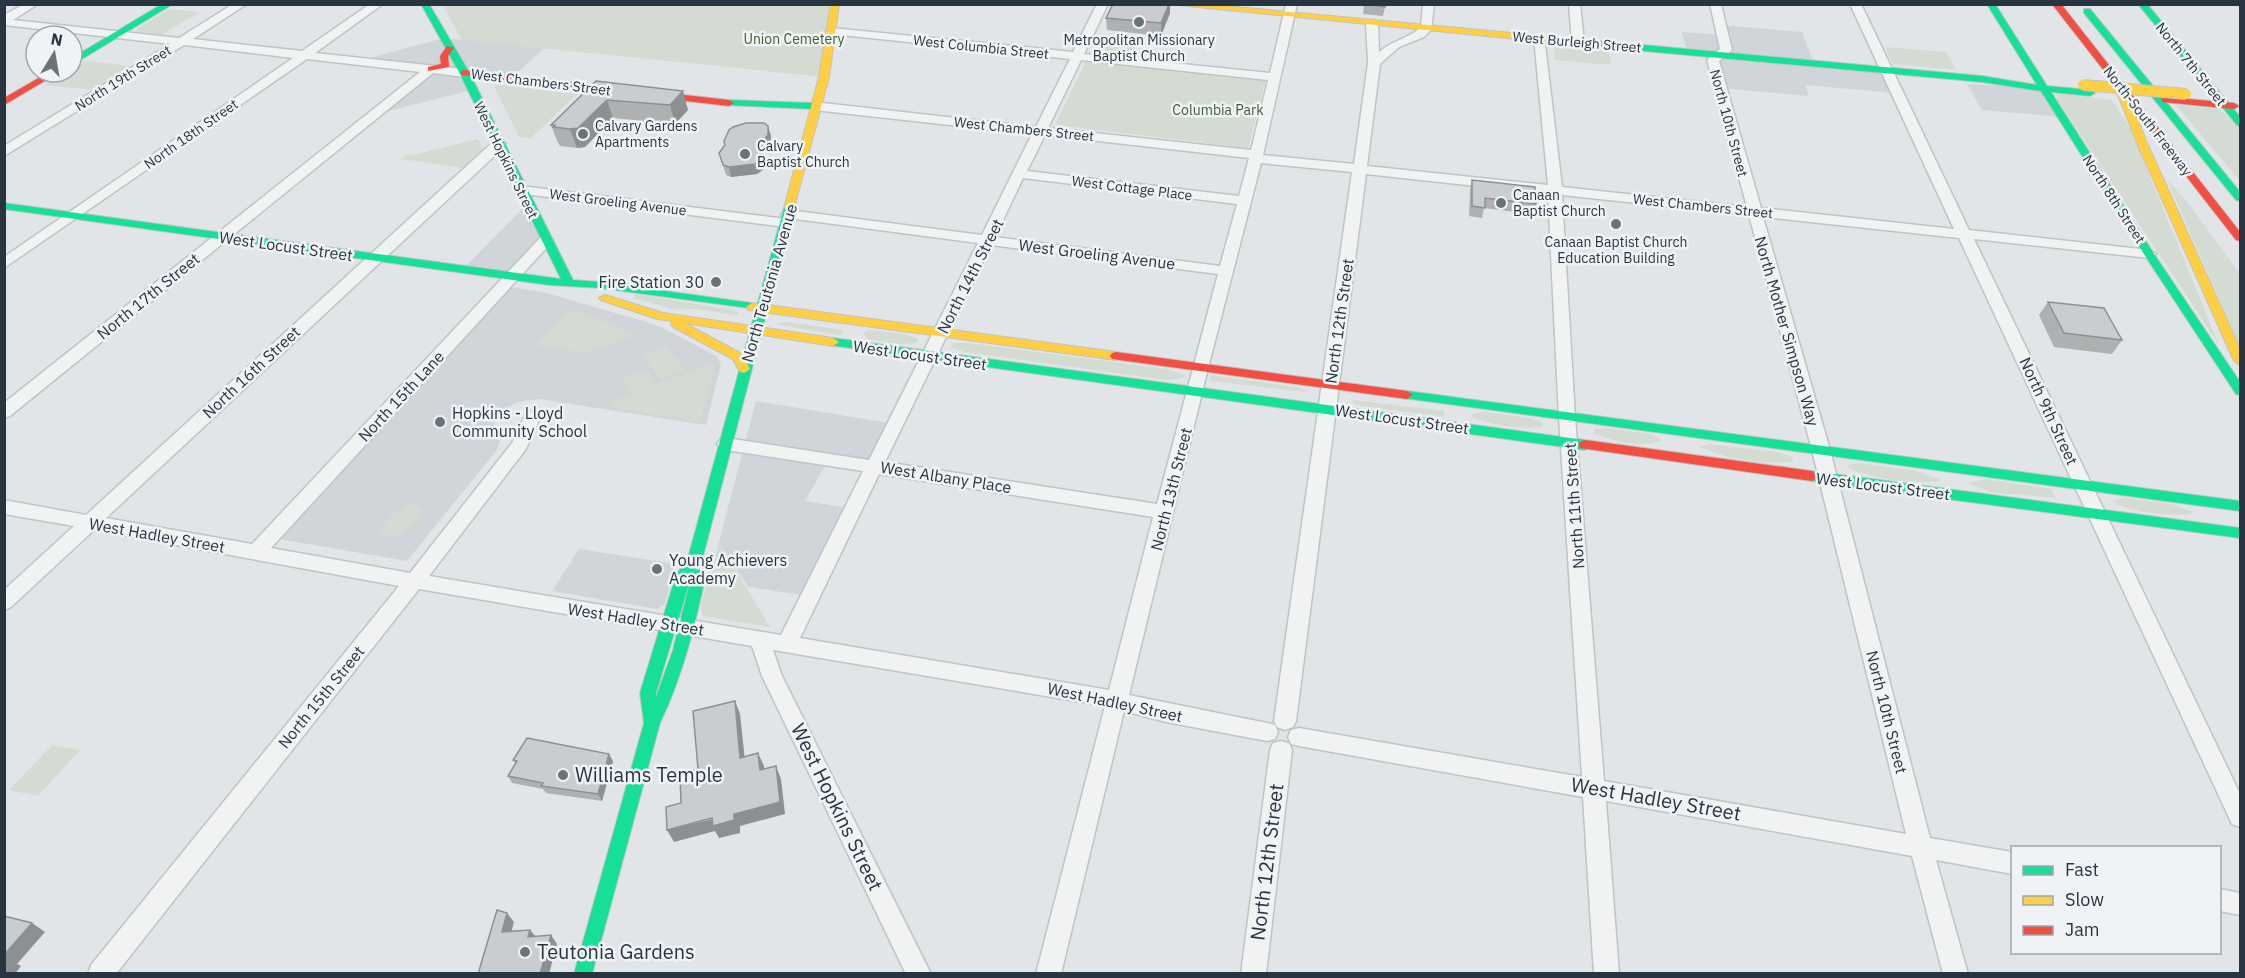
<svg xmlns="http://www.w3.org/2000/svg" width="2245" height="978" viewBox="0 0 2245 978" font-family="'IBM Plex Sans',sans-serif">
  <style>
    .built { fill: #d0d5da }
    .green { fill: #d4dbd2 }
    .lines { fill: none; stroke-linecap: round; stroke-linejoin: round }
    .street-casing { stroke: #c0c3c5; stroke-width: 3 }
    .fast-casing { stroke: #c0c3c5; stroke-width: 2 }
    .slow-casing { stroke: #c0c3c5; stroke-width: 2 }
    .jam-casing { stroke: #c0c3c5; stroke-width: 2 }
    .street { fill: #f1f3f3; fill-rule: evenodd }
    .fast { fill: #16e098; fill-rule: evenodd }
    .slow { fill: #ffcf43; fill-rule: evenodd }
    .jam { fill: #f24e42; fill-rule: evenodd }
    .slow-bridge-casing { stroke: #c0c3c5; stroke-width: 12; stroke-linecap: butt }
    .slow-bridge { stroke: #ffcf43; stroke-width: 10 }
    .wall { fill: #aeb0b2 }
    .shaded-wall { fill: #8d9091 }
    .building { fill: #cacdcf; stroke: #8d9091; stroke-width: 1.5 }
    .poi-dot { fill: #69737a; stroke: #eff3f6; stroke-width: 2 }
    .labels { text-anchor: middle; stroke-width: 5; stroke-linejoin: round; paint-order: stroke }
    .far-park-label { font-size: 14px; fill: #445b36; stroke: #eff3f6 }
    .far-poi-label { font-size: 14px; fill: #283540; stroke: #eff3f6; text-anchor: start }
    .far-street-label { font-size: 14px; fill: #283540; stroke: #eff3f6 }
    .street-label { font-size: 16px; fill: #283540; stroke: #eff3f6 }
    .poi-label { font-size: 16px; fill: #283540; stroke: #eff3f6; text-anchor: start }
    .near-poi-label { font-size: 20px; fill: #283540; stroke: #eff3f6; text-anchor: start }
    .near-street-label { font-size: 20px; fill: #283540; stroke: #eff3f6 }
  </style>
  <rect width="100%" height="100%" fill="#e2e5e7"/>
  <path class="built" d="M1721,25L1802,32L1814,64L1874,69L1889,77L1897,93L1805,85L1809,96L1720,88L1718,56L1687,52L1682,32L1723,35Z
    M444,38L545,48L511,78L465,73L472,90L388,111L385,105L430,70L368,62L373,57Z
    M1967,84L2043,88L2061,117L1982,110Z
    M527,204L546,240L513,277L462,270Z
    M508,287L543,292L643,321L661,327L716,356L721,364L706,425L539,399L518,402L504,409L495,419L494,430L500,442L496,451L407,561L279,539Z
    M756,401L895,424L874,466L829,459L805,501L854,509L808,596L748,587L719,542Z
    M579,549L676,564L665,604L657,609L552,591Z"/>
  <path class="green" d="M443,5H835L824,77L462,40Z
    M170,9L200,12L161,35L136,32L138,28Z
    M1100,34H1105V37L1139,40L1132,57L1092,53Z
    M1554,46L1609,52L1611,65L1555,60Z
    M1885,47L1946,52L1956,70L1893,64Z
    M86,61L130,66L91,90L45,85L67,72H72V69Z
    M1086,61L1266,79L1248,148L1055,125Z
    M499,85L577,94L530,139L519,137L494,87Z
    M2060,94L2112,100L2131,130L2219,345L2054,95Z
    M2176,105L2220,109L2240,128V181Z
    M478,139L483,151L464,168L402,159L407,154L413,155Z
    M2167,180L2186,200L2240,274V347Z
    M636,294L732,310L739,312L737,315L695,309L677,310L633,298Z
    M579,311L636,335L587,353L537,345L565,313Z
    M788,322L842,330L845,332L839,335L778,325L779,323Z
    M868,330L905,334L918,339L917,343L899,344L867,339L863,333Z
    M952,343H969L1167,369L1185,375L1184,378L1166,380L965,352L951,348Z
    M666,347L685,370L661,380L643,356Z
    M711,363L714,369L700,422L607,407L612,401Z
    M646,369L655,383L630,393L621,379Z
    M1211,375L1297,387L1305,390V392L1210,381Z
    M1353,400L1444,411V417L1362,406L1353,403Z
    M1485,412L1529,418L1542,422V427C1520,429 1492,426 1472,417V414Z
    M1607,428L1651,434L1663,440C1643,449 1614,441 1594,434V429Z
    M1709,444L1777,452L1792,457L1793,462C1764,464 1727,460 1700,447Z
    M1858,463L1916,471L1941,480C1918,486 1872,478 1849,469L1848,465Z
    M1985,479L2051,489L2055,498L1990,492L1968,483Z
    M2126,498L2172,504L2195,513C2170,517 2142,513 2118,505L2115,500Z
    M409,503L422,510L417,522L399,537L379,536L391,515Z
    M719,542L770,627L702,616L701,604Z
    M52,745L80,750L38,796L9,790Z"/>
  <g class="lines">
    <defs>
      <path id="street" d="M24,4H38L13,20L179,38L233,4H247L193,39L302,51L370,4H383L315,53L464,69L470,73L464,77L433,73L10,416L4,418V403L420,72L307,59L4,268V257L293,58L184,45L4,156V146L170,44L4,25V15Z
        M1097,4H1108L1084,54L1270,73L1286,4H1297L1263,155L1354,164L1368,63L1366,23L1372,20L1378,23L1379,52C1393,40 1410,38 1421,27L1423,4H1434L1431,30L1424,37L1399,47L1380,64L1367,166L1548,185L1534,38L1540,35L1544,36L1562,187L1747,207L1707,60L1720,49L1710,4H1721L1732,50L1719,61L1761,208L1954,229L1850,4H1861L1969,230L2149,250L2156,254L2149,258L1974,239L2240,794V827L2232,824L1959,238L1763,217L1830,450L1930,838L2012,852V874L1936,860L1968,974H1943L1912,856L1606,801L1619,974H1594L1583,797L1299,746L1291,744L1288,737L1291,730L1299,728L1582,777L1559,417L1548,194L1366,174L1296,721L1293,727L1285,730L1277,727L1274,721L1352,172L1261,163L1208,368L1129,695L1267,723L1275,725L1278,732L1275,739L1267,741L1166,722L1124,711L1061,974H1036L1105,706L773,650L782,676L931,974H906L762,676L752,646L419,589L116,974H88L91,965L399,586L94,530L11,607L4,610V590L74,526L4,514V500L86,515L494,141L499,140L506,144L504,147L106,518L252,544L541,237L546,236L553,240L551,243L271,548L410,573L512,443L527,412H539L541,416L526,449L429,576L781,635L863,471L726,450L720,448L717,444L720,440L726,438L869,460L978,243L788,218L781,214L788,210L982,235L1032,134L814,110L808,106L814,102L1036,127L1070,59L832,34L826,31L832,28L1073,52ZM1081,60L1268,80L1251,150L1048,128ZM1045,135L1249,158L1239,196L1027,171ZM1023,178L1237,204L1220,266L995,237ZM1562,195L1749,215L1812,450L1906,834L1604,781L1575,417ZM991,245L1218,274L1157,504L885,462ZM879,474L1153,517L1109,690L800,638Z
        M1569,4H1580L1584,42L1582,44H1574L1572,42Z
        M521,186L786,219L793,223L786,227L516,193L514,190Z
        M1281,741L1289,743L1292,750L1266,974H1241L1270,750L1273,743Z
        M2220,889L2240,893V915L2220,911Z"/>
      <path id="fast" d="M162,4H173L72,65V58Z
        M421,4H429L469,72L573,280L600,282L752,303L757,306L784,208L789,205L794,208L702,560L695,570H704L706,574C695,625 683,675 660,723L592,974H574L644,723L640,693L676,575L688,558L756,309L600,288L549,285L4,209V203L561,279L459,72ZM692,574L673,650L656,697V693Z
        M1987,4H1995L2047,86L2090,90L2095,93L2090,96L2051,92L2154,254L2240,382V395L2236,394L2144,254L2041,91L1982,82L1567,44L1563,41L1567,38L1982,76L2037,85Z
        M2138,4H2147L2240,117V126L2237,125Z
        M2084,9H2090L2240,192V201L2236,200L2084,13Z
        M729,100L814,103L819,106L814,109L726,105V101Z
        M833,338L1585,440L1592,445L1585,450L829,345L827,342L829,339Z
        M1407,391L2240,501V511L1403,398L1401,395L1403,392Z
        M1812,471L2240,528V538L1812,481L1805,476Z"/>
      <path id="slow" d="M831,4H839L829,77L794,208L789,211L784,208L819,77Z
        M1168,4H1204L1567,38L1571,41L1567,44Z
        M2116,83L2124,85L2147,143L2240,349V365L2234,361L2137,143L2114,85Z
        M605,295L663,313L833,338L839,342L833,346L684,323L742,354L750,369L744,373L740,372L733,359L673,327L671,324L673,321L657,319L601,300L599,298Z
        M752,303L1116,352L1122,356L1116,360L748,310L746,307Z"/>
      <path id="jam" d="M2052,4H2061L2240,232V241L2236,240Z
        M447,46L454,48L448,56L449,67L428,71V67L441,64L440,56Z
        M464,70L729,100L734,103L729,106L461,75V71Z
        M49,72H60L4,105V98Z
        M2165,97L2234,103L2239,106L2234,109L2162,102V98Z
        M1116,352L1407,391L1413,395L1407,399L1112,359L1110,356L1112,353Z
        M1585,440L1812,471L1819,476L1812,481L1580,448L1578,445L1580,442Z"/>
    </defs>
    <use href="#street" class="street-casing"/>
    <use href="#fast" class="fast-casing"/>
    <use href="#slow" class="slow-casing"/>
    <use href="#jam" class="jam-casing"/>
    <use href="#street" class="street"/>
    <use href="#fast" class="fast"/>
    <use href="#slow" class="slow"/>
    <use href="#jam" class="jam"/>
    <defs>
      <path id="slow-bridge" d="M2083,85L2186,94"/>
    </defs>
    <use href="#slow-bridge" class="slow-bridge-casing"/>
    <use href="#slow-bridge" class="slow-bridge"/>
  </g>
  <path class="wall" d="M1364,4L1385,7L1383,16L1363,14Z
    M1170,13L1161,36L1107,30L1106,18Z
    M596,81L688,110L675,124L613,118L585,147L577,148L560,146L559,144L558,143L551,125Z
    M771,136L770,144L762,154L767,167L757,174L731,177L726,175L719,153Z
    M1472,180L1536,204L1533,214L1484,208L1482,218L1469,216L1470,190Z
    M2048,302L2122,340L2112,354L2054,347L2039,315Z
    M513,760L613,761L602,801L546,793L543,789L512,783L508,776L516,764Z"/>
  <path class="shaded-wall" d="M1169,4H1170V13L1161,36V23Z
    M683,91L688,110L675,124L670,105Z
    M607,100L613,118L585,147L577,148L570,129Z
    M768,126L771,136L770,144L762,154V158L764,157L767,167L757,174L731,177L729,167L760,144Z
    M735,701L740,714L746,770L740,758Z
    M758,753L764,766L766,783L760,770Z
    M609,754L613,761L602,801L598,794Z
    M776,766L781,779L785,814L740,826V833L719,838L715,831L674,842L667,830L734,814Z
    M507,913L514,922L509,941L502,932Z
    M32,923L45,932L17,964L21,966L15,974H4V955Z
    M530,930L538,939L528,937Z
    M551,935L557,944L549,974H540Z"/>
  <path class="building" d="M1113,4H1169L1161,23L1106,18Z
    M1364,4H1385V7Z
    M596,81L683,91L670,105L607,100L578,128L570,129L553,127L555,125H551Z
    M746,123H764L768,126V135L760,144L761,154L764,157L755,164L729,167L723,165L719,153L725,145L724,141L729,130L733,127Z
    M1472,180L1535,187L1536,204L1485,198V208L1472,206Z
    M2048,302L2104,308L2122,340L2064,333Z
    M735,701L740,758L758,753L760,770L776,766L780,802L734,814V820L713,826L712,818L667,830L666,807L681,803L680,774L698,769L693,711Z
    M527,738L609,754L598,794L541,786L543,783L508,776L517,761L513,760Z
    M497,910L507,913L502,932L530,930L528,937L551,935L540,974H478Z
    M4,916L32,923L4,955Z"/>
  <g class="poi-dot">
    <circle cx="1139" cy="22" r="6"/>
    <circle cx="583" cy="134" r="6"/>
    <circle cx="745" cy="154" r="6"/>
    <circle cx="1501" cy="203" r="6"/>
    <circle cx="1616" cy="224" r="6"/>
    <circle cx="716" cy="282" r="6"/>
    <circle cx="440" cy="422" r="6"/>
    <circle cx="657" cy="569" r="6"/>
    <circle cx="563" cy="775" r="6"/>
    <circle cx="525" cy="952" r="6"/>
  </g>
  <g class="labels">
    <g class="far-park-label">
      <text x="794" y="44">Union Cemetery</text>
      <text x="1218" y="115">Columbia Park</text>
    </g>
    <g class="far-poi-label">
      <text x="1139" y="45" text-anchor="middle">Metropolitan Missionary<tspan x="1139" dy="16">Baptist Church</tspan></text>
      <text x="595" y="131">Calvary Gardens<tspan x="595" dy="16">Apartments</tspan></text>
      <text x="757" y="151">Calvary<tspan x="757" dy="16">Baptist Church</tspan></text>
      <text x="1513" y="200">Canaan<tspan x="1513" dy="16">Baptist Church</tspan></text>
      <text x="1616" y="247" text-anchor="middle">Canaan Baptist Church<tspan x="1616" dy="16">Education Building</tspan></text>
    </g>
    <g class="far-street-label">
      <text transform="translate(1577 42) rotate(5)" y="5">West Burleigh Street</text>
      <text transform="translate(981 47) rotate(6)" y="5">West Columbia Street</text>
      <text transform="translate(2191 64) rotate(51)" y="5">North 7th Street</text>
      <text transform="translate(123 78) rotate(-32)" y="5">North 19th Street</text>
      <text transform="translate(541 82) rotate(7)" y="5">West Chambers Street</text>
      <text transform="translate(2148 121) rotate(52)" y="5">North-South Freeway</text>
      <text transform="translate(1729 123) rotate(75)" y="5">North 10th Street</text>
      <text transform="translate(1024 129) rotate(6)" y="5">West Chambers Street</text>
      <text transform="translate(191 134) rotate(-35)" y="5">North 18th Street</text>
      <text transform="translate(506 160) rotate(64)" y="5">West Hopkins Street</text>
      <text transform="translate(1132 188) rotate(7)" y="5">West Cottage Place</text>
      <text transform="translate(2114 199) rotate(57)" y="5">North 8th Street</text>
      <text transform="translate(618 202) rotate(7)" y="5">West Groeling Avenue</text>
      <text transform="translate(1703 206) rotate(6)" y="5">West Chambers Street</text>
    </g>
    <g class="street-label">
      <text transform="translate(286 246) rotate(8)" y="6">West Locust Street</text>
      <text transform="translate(1097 254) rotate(7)" y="6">West Groeling Avenue</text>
      <text transform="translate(970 276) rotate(-63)" y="6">North 14th Street</text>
      <text transform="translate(769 283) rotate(-74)" y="6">North Teutonia Avenue</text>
      <text transform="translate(148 296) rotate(-39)" y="6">North 17th Street</text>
      <text transform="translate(1339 321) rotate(-82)" y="6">North 12th Street</text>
      <text transform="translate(1787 331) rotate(74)" y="6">North Mother Simpson Way</text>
      <text transform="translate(920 355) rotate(8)" y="6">West Locust Street</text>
      <text transform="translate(251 372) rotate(-43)" y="6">North 16th Street</text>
      <text transform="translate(401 396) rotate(-47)" y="6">North 15th Lane</text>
      <text transform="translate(2049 411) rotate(65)" y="6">North 9th Street</text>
      <text transform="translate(1402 419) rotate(8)" y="6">West Locust Street</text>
      <text transform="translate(946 477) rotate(9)" y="6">West Albany Place</text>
      <text transform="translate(1883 486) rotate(7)" y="6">West Locust Street</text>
      <text transform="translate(1171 489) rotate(-76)" y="6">North 13th Street</text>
      <text transform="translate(1574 506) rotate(-94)" y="6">North 11th Street</text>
      <text transform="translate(157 535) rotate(10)" y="6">West Hadley Street</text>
      <text transform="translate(636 619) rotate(9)" y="6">West Hadley Street</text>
      <text transform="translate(321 697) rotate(-51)" y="6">North 15th Street</text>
      <text transform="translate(1115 702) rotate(12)" y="6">West Hadley Street</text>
      <text transform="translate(1887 712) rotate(76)" y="6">North 10th Street</text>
    </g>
    <g class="poi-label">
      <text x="704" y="288" text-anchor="end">Fire Station 30</text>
      <text x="452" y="419">Hopkins - Lloyd<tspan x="452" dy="18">Community School</tspan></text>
      <text x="669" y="566">Young Achievers<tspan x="669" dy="18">Academy</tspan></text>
    </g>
    <g class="near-poi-label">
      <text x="575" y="782">Williams Temple</text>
      <text x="537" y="959">Teutonia Gardens</text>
    </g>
    <g class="near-street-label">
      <text transform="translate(1656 799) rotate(10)" y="7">West Hadley Street</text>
      <text transform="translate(837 807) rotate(64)" y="7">West Hopkins Street</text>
      <text transform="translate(1267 862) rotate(-83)" y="7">North 12th Street</text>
    </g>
  </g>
  <rect width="2245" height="978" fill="none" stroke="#283540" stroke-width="12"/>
  <rect x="2011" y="846" width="210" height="108" fill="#eff3f6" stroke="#9fa7ad" stroke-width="1.5"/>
  <rect x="2023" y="866" width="30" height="9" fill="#16e098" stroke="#9fa7ad" stroke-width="1.5"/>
  <text x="2065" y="876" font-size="18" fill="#283540">Fast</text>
  <rect x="2023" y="896" width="30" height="9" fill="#ffcf43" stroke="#9fa7ad" stroke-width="1.5"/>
  <text x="2065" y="906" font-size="18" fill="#283540">Slow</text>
  <rect x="2023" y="926" width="30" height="9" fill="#f24e42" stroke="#9fa7ad" stroke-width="1.5"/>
  <text x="2065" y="936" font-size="18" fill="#283540">Jam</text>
  <g transform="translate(54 54) rotate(11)"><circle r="28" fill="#eff3f6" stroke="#9fa7ad" stroke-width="1.5"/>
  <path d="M0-4.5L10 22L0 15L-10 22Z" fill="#69737a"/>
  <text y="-9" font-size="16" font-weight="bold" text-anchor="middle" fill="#283540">N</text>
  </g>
</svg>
